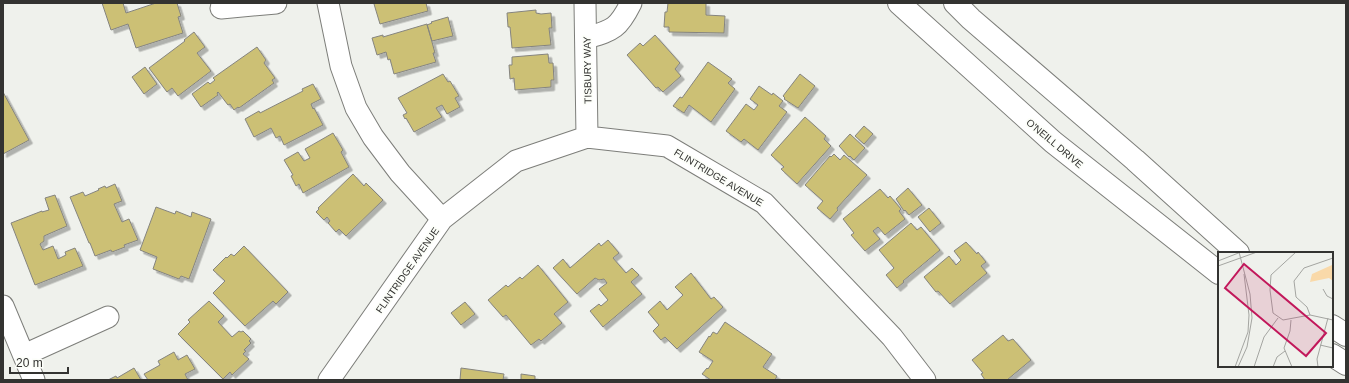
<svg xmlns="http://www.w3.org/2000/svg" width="1349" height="383" viewBox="0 0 1349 383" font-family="Arial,sans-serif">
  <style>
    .building { fill: #ccc075; stroke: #85847f; filter: url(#shadow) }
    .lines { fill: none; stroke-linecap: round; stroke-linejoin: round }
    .minor-casing { stroke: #7d7e7a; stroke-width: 23 }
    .major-casing { stroke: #7d7e7a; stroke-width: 24 }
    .minor { stroke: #fff; stroke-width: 21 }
    .major { stroke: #fff; stroke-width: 22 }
    .labels { text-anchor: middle; stroke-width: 3.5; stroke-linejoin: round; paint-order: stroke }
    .street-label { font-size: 10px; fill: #333331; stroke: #fcfef9 }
    .inset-road { fill: none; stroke: #a4a5a1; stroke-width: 1 }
    .view { fill: #c2185b; fill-opacity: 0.15; stroke: #c2185b; stroke-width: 2 }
    .inset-edge { fill: none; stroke: #333331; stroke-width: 2 }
  </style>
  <defs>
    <filter id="shadow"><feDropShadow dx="3.5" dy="3.5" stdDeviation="0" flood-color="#0004"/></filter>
  </defs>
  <rect width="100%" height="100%" fill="#eff1ec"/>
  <path class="building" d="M102,3H123L126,13L156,3H177L181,16L178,17L183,33L136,48L128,24L111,30Z
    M377,3H426L428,11L380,24L374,4Z
    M668,3H706V15L725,16L724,33L669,32V27H664L665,12H667Z
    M536,10V13L541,14L551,13L552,28H549L551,45L512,48L510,27H508L507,13Z
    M448,17L453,36L432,41L427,25L432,23L431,22Z
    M427,24L435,53H433L436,62L394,74L390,59L388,60L386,52L377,55L372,38L383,35V37Z
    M194,32L205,47L197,53L211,71L178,96L172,88L167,92L149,68L185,41L184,40Z
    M655,35L680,63L675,69L681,76L663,92L658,87L656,88L627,55L640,43L643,46Z
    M257,47L266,60L264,63L275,78L272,80L274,83L239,108L238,107L234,110L230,104L228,105L218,92L217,93L218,95L201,107L192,94L208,82L210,84L215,80L213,78Z
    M548,54L549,63H553L554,80H551V87L515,90L514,78L510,79L509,65H512V57Z
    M708,62L732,79L728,83L735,89L711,122L689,105L684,113L673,106L680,97L682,98Z
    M145,67L157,84L144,94L132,77Z
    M443,74L448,82L450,81L459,96L455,98L460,107L447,114L442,105L436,108L442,117L414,132L406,118L405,119L403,115L407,113L398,98Z
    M800,74L815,86L798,108L784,99L785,98L783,96Z
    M313,84L321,99L311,104L313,109L314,108L323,125L284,145L280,136L276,138L271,128L254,137L245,119L259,111L260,113L303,91L302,89Z
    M759,86L772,95L773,93L783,101L779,106L787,112L758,150L744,139L741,142L726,131L746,104L754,110L758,105L750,99Z
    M3,92L29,140L3,154Z
    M805,117L826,136L824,139L831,146L797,184L781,169L784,167L771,155Z
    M864,126L873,134L864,144L855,136Z
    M333,133L343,150L341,152L349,167L303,193L299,184L296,186L291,176L293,175L284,160L298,152L304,161L310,158L305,149Z
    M850,134L865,148L854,160L850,156L849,157L839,146Z
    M834,154L840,160L844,155L867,175L837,208L838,210L830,219L817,208L823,201L805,185L830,156L831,157Z
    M353,174L364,186L366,183L383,200L346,236L339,229L336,232L328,223L330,221L327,217L324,220L316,212L319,209L318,208Z
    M115,184L122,201L114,204L122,222L129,219L138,240L124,245L125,247L112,252L111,250L95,256L90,243H89L70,197L83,192L85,196L99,190L98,189L105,186L106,188Z
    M908,188L922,205L909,215L905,210L904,211L896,199Z
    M880,189L888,198L890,196L901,209L899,211L905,219L885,235L878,227L873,231L880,239L865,251L851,235L854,233L843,219Z
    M55,195L67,226L44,236V241L40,244L43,250L53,246L58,259L66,255L65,252L75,248L83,266L35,285L11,223L42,211V212L49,210L45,198Z
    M156,207L175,214L176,211L191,217L192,212L211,219L189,279L181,276L179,279L153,269L157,257L140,250Z
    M929,208L941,223L930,232L918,217Z
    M911,223L917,230L921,227L940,250L903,281L904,282L897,288L886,275L894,268L879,250Z
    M608,240L619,253L613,258L626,273L632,268L639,275L631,282L642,294L603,327L590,311L599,304L601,306L608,300L599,289L607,283L604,279L599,280L595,278L577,294L553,268L563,259L570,268L599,243L601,246Z
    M966,242L977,254L978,252L986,262L981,266L987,273L950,304L938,291L936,292L924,277L949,256L956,265L961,260L954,251Z
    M244,246L288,292L276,304L273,301L245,326L213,293L225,281L213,270L226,257L227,258L231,254L234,256Z
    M538,265L568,302L554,314L562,323L541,341L539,339L531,345L506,315L503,317L488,300L506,285L508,287L520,277L522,279Z
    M691,273L711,299L714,297L723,307L677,349L665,337L661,340L653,331L659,325L648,312L660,301L667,310L683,295L675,287Z
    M209,301L224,316L218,322L232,337L239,331L241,332L243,331L251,339L249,341L251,343L244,350L246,351L243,354L249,359L232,375L230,372L223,379L178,334L190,322L188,320Z
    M465,302L475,314L461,325L451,313Z
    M725,322L772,354L763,367L777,376L775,380H711L702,374L707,368L708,369L713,361L699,352L709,336L710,337L713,332L717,334Z
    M1003,335L1008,341L1013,339L1031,360L1007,380H985L981,374L983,373L972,360Z
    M174,352L178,360L187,355L195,369L185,374L188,380H148L144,374L160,365L158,361Z
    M134,368L141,380H108L116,376L117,378Z
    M461,368L504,374L503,380H460Z
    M521,374L535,376V380H539H521Z"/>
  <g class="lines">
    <defs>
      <path id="minor" d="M328,3L341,66L356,108L373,137L400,173L442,219
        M585,3L587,137
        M221,8L276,3
        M587,38C613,30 618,29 631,3
        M3,306L34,380
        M24,355L108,317
        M329,380L442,219L516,161L587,137L667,146L764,203L892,337L925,380"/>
      <path id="major" d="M899,3L1053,142L1219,273
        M955,3L971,19L1135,160L1238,253
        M1332,326L1346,335
        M1332,355L1346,364"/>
    </defs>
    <use href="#minor" class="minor-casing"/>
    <use href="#major" class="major-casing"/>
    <use href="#minor" class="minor"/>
    <use href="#major" class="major"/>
  </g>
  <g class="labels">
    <g class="street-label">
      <text transform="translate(587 70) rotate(-91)" y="4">TISBURY WAY</text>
      <text transform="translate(1055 143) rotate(40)" y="4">O'NEILL DRIVE</text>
      <text transform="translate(719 177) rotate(31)" y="4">FLINTRIDGE AVENUE</text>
      <text transform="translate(407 270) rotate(-55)" y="4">FLINTRIDGE AVENUE</text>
    </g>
  </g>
  <g transform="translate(1218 252)">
    <rect width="115" height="115" fill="#eff1ec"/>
    <path d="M114,13L115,29L111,26L92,30L94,22Z" fill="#f9d9a9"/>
    <path class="inset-road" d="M78,0L53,23L52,38L55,61L65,68L92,63L115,68M0,9L23,0M0,14L39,0M105,37L109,44L115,47M92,63L89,55L78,45L76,29L86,16L115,6M73,68L72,79L66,96L74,115M102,93L115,96M17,115L30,80L31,63L26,22M20,115L29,95L34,66L32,42L21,0M36,115L46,85L60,66M55,115L59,105L67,99M100,115L99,107L110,66"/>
    <path class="view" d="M26,12L108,81L88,104L7,36Z"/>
    <rect width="115" height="115" class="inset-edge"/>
  </g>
  <rect width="1349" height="383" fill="none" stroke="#333331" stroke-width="8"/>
  <path d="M10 367v6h58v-6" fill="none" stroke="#333331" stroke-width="2"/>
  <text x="16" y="367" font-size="12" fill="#333331" stroke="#fcfef9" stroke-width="3" paint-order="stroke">20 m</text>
</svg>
